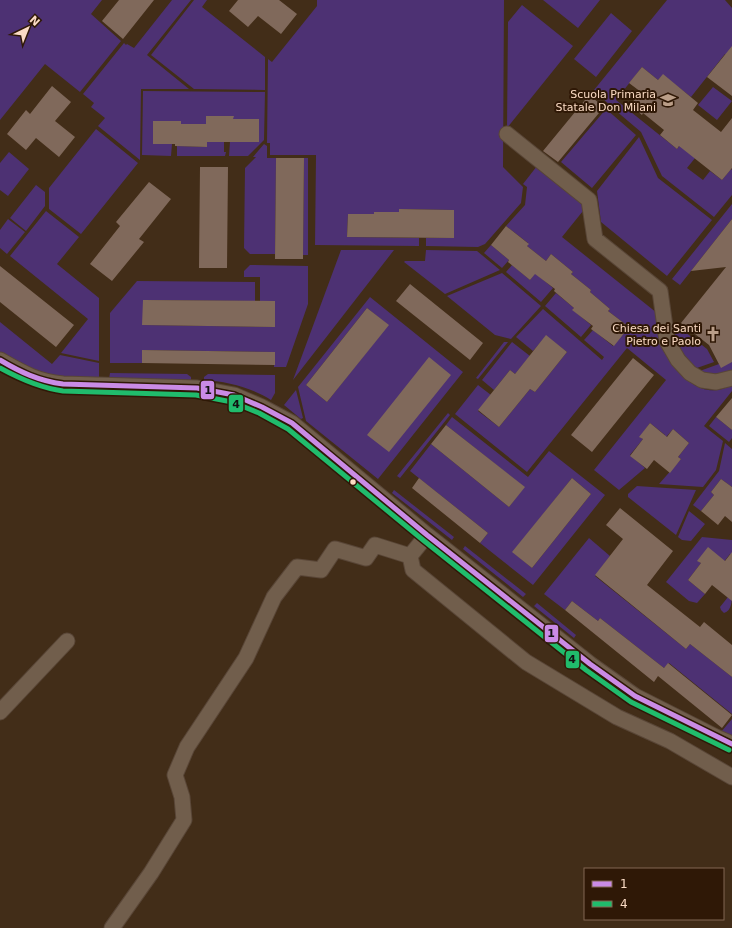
<svg xmlns="http://www.w3.org/2000/svg" width="732" height="928" viewBox="0 0 732 928" font-family="'DejaVu Sans',sans-serif">
  <style>
    .green { fill: #4d3173; fill-rule: evenodd }
    .building { fill: #80695b }
    .lines { fill: none; stroke-linecap: round; stroke-linejoin: round }
    .minor-casing { stroke: #594637; stroke-width: 17 }
    .minor { stroke: #715e4c; stroke-width: 15 }
    .bus-1-casing { stroke: #2f1806; stroke-width: 8 }
    .bus-2-casing { stroke: #2f1806; stroke-width: 8 }
    .bus-1 { stroke: #ca8be6; stroke-width: 5 }
    .bus-2 { stroke: #20bc6c; stroke-width: 5 }
    .bus-dot { fill: #fbdbc4; stroke: #2f1806; stroke-width: 1.5 }
    .labels { text-anchor: middle; stroke-width: 4; stroke-linejoin: round; paint-order: stroke }
    .poi-label { font-size: 11px; fill: #fbdbc4; stroke: #2f1806; text-anchor: end }
    .line-badge { stroke: #2f1806; stroke-width: 1.5 }
    .pale-badge-label { font-size: 11px; text-anchor: middle; font-weight: bold; fill: #111 }
  </style>
  <rect width="100%" height="100%" fill="#422d18"/>
  <path class="green" d="M0,0H102L91,14L121,41L80,92L45,64L0,120Z
    M172,0H191L147,55L189,89H141L140,160L98,126L105,118L91,107L94,103L83,94L124,43L126,45L127,44L134,48Z
    M194,0H207L202,7L265,57V90L194,89L151,55Z
    M317,0H504L503,167L523,187L521,203L485,244L478,247L426,246V238H454V210L400,209L399,212H374V214H348L347,237L419,238V246L315,245L316,155H270V143H267L268,59L272,62L317,6Z
    M543,0H600L578,28Z
    M667,0H725L732,8V59L725,54L691,97L663,75L658,80L642,67L616,100L677,149L689,134L708,142L687,168L703,180L710,171L722,180L731,169L732,170V195L714,217L662,176L641,132L615,110L594,90Z
    M522,5L573,46L507,128L508,22Z
    M611,13L632,31L596,77L574,59Z
    M713,87L732,101L717,120L698,105Z
    M143,91L265,92L264,140L248,156H229L230,141L259,142V119H233V116H206V124H181V121H153V144H172L171,156L142,155Z
    M606,109L636,135L592,188L561,162Z
    M96,129L138,163L81,234L49,209V188Z
    M639,137L658,178L712,220L667,276L601,222L597,191Z
    M207,138L224,139V152H226L225,156H177V146L207,147Z
    M264,144L267,146V158H276L275,254H250L244,248L245,168L256,157H253Z
    M9,152L29,169L8,196L0,190V163Z
    M304,158H308V255H303Z
    M537,166L587,206L562,237L657,313L690,382C704,392 717,393 732,385V391L704,426L723,441L716,470L703,487L659,484L681,459L678,457L689,443L673,429L661,443L660,442L665,435L650,423L640,437L643,439L630,455L645,468L619,490L594,470L666,380L627,348L527,472L455,414L478,385L491,395L478,411L499,427L530,389L535,392L567,352L546,336L533,351L516,337L543,309L602,360L604,357L584,340L593,330L613,346L629,327L608,311L610,309L590,292L591,290L571,274L573,272L551,254L546,261L527,246L528,243L506,226L525,205L527,187L523,184Z
    M36,185L45,192V206L26,231L10,218Z
    M732,204V219L680,285L672,279Z
    M46,211L79,237L57,264L99,298V361L61,353L88,319L10,256Z
    M8,219L25,232L7,254L0,248V230Z
    M491,245L509,260L502,268L484,253Z
    M341,250H394L293,380Z
    M426,250L477,251L500,270L445,294L404,262L405,261H425Z
    M250,265L308,266V304L286,367H274V352L143,350L142,363H110V313L137,281L255,282V301L143,300V325L275,327V302L260,301V277H244V271Z
    M512,265L530,280L535,273L553,288L541,302L506,272Z
    M502,273L541,306L511,339L495,335L447,296Z
    M556,293L574,308L573,310L591,325L581,337L545,306Z
    M370,297L463,372L378,479L306,421L298,387ZM367,308L388,325L327,402L306,385Z
    M0,322L52,364L60,355L99,363V379C77,379 54,378 33,370C22,365 11,358 0,352Z
    M680,328L707,349L714,362L694,369L671,340Z
    M504,342H508L478,379L476,378Z
    M512,342L530,356L515,374L510,370L494,390L482,380Z
    M732,362V372L720,377L697,372L719,364Z
    M110,373L187,374L191,377V380L109,379Z
    M208,374L275,375V393L271,400C252,388 226,381 204,380V377Z
    M296,390L303,418L301,419L284,405Z
    M448,413L450,415L400,478L397,476Z
    M452,417L528,477L549,451L605,495L533,585L480,543L488,533L410,471L431,444L509,507L524,487L446,425ZM572,478L591,494L532,568L513,552Z
    M716,417L732,430V438L729,442L709,426Z
    M725,443L732,449V487L721,479L711,492L714,495L701,511L693,505L719,471Z
    M637,486L696,490L676,535L628,497V494Z
    M394,490L454,537L452,540L392,493Z
    M689,511L705,524L691,541L682,540L678,537Z
    M702,537L732,540V555L730,554L719,568L698,561L701,563L688,580L705,594L697,603L689,601L666,582Z
    M589,538L610,556L595,576L686,649L690,644L732,677V714L669,663L664,668L600,618L598,621L572,601L565,610L544,594Z
    M465,546L526,594L523,597L463,549Z
    M732,592C732,600 732,611 724,613L721,610L720,607Z
    M537,603L576,635L574,638L534,606Z
    M732,719V738L721,732Z"/>
  <path class="building" d="M119,0H154L123,39L102,21Z
    M238,0H279L297,14L281,34L258,16L248,27L229,11Z
    M732,46V96L707,77Z
    M642,67L658,80L663,74L698,103L693,110L721,132L732,118V168L722,180L679,146L677,149L660,135L664,130L643,113L642,115L630,105L641,92L629,83Z
    M52,86L71,102L55,121L75,137L59,157L36,138L26,150L7,134L26,110L30,114Z
    M589,95L604,107L558,162L543,151Z
    M206,116H234L233,119H259V142H207V147L175,146V144H153V121H181V124H206Z
    M276,158H304L303,259H275Z
    M200,167H228L227,268H199Z
    M149,182L171,199L139,239L144,242L112,281L90,264L120,226L116,222Z
    M399,209L454,210V238L347,237L348,214H374V212H399Z
    M732,219V362L721,368L709,345L681,323L726,267L691,271Z
    M506,226L529,244L527,246L546,261L551,254L573,272L571,274L591,290L590,292L610,309L608,311L629,327L614,346L591,329L593,326L572,310L574,308L554,291L555,289L535,274L530,280L508,262L509,260L491,245Z
    M0,266L74,325L56,347L0,302Z
    M410,284L483,343L470,360L396,301Z
    M143,300L275,301V327L142,325Z
    M367,308L389,325L327,402L306,385Z
    M546,335L567,352L535,392L530,389L499,427L478,410L510,370L515,374Z
    M142,350L275,352V365L142,363Z
    M429,357L451,375L389,452L367,435Z
    M633,358L654,375L592,452L571,435Z
    M732,398V430L716,417Z
    M650,423L667,437L673,429L689,443L678,457L681,459L670,473L654,460L647,469L630,456L643,439L639,437Z
    M446,425L525,487L509,507L431,444Z
    M419,478L488,533L480,543L412,488Z
    M572,478L591,494L532,568L512,552Z
    M721,479L732,487V522L725,516L718,525L701,511L714,495L711,492Z
    M620,508L673,551L647,585L700,627L704,622L732,645V677L690,644L686,649L595,575L623,539L606,525Z
    M708,547L725,561L732,552V601L712,585L705,594L688,580L701,563L697,561Z
    M572,601L598,621L600,618L664,668L668,663L732,715L722,728L658,676L654,682L565,610Z"/>
  <g class="lines">
    <defs>
      <path id="minor" d="M507,134L589,200L595,239L660,291L667,341L678,360L690,373L702,380L716,382L732,378
        M0,360C23,373 36,381 63,384L197,388L234,395L262,407L292,423L427,535L590,664L635,696L716,737L732,744
        M410,556L413,570L526,662L617,717L670,741L732,777
        M0,712L67,641
        M112,928L151,873L184,820L182,797L175,775L187,747L246,658L274,597L297,567L321,570L335,549L366,558L375,545L410,556L427,535"/>
    </defs>
    <use href="#minor" class="minor-casing"/>
    <use href="#minor" class="minor"/>
    <defs>
      <path id="bus-1" d="M0,360C20,372 39,381 63,384L197,388L234,395L262,407L292,423L427,535L590,664L635,696L732,744"/>
      <path id="bus-2" d="M0,368C20,379 40,388 63,391L196,395L232,402L259,413L288,429L423,540L586,670L631,702L729,750"/>
    </defs>
    <use href="#bus-1" class="bus-1-casing"/>
    <use href="#bus-2" class="bus-2-casing"/>
    <use href="#bus-1" class="bus-1"/>
    <use href="#bus-2" class="bus-2"/>
  </g>
  <defs>
    <symbol id="school-bare" viewBox="-9 -9 18 18"><path d="M0-5L7-2L0 1L-7-2ZM-4 1L0 2.5L4 1V4Q0 6-4 4Z" fill="#ba9e88" stroke="#2f1806" stroke-width="2.5" paint-order="stroke"/></symbol>
    <symbol id="church-bare" viewBox="-9 -9 18 18"><path d="M-1.2-6h2.4v3.5h3.3v2.4h-3.3V6h-2.4V-.1h-3.3v-2.4h3.3Z" fill="#ba9e88" stroke="#2f1806" stroke-width="2.5" paint-order="stroke"/></symbol>
  </defs>
  <g fill-rule="evenodd">
    <use href="#school-bare" x="657" y="89" width="22" height="22"/>
    <use href="#church-bare" x="702" y="323" width="22" height="22"/>
  </g>
  <circle class="bus-dot" cx="353" cy="482" r="3.5"/>
  <g class="labels">
    <g class="poi-label">
      <text x="656" y="98">Scuola Primaria<tspan x="656" dy="13">Statale Don Milani</tspan></text>
      <text x="701" y="332">Chiesa dei Santi<tspan x="701" dy="13">Pietro e Paolo</tspan></text>
    </g>
  </g>
  <g class="line-badge">
    <rect x="200" y="380" width="15" height="20" rx="4" fill="#ca8be6"/>
    <rect x="228" y="394" width="16" height="19" rx="4" fill="#20bc6c"/>
    <rect x="544" y="624" width="15" height="19" rx="4" fill="#ca8be6"/>
    <rect x="565" y="650" width="15" height="19" rx="4" fill="#20bc6c"/>
  </g>
  <g class="pale-badge-label">
    <text x="208" y="394">1</text>
    <text x="236" y="408">4</text>
    <text x="551" y="637">1</text>
    <text x="572" y="663">4</text>
  </g>
  <rect x="584" y="868" width="140" height="52" fill="#2f1806" stroke="#816652"/>
  <rect x="592" y="881" width="20" height="6" fill="#ca8be6" stroke="#816652"/>
  <text x="620" y="888" font-size="12" fill="#fbdbc4">1</text>
  <rect x="592" y="901" width="20" height="6" fill="#20bc6c" stroke="#816652"/>
  <text x="620" y="908" font-size="12" fill="#fbdbc4">4</text>
  <g transform="translate(28 28) rotate(43)" stroke="#2f1806" stroke-width="3" paint-order="stroke">
  <path d="M0-3L7 15L0 10L-7 15Z" fill="#fbdbc4"/>
  <text y="-6" font-size="11" font-weight="bold" text-anchor="middle" fill="#fbdbc4">N</text>
  </g>
</svg>
